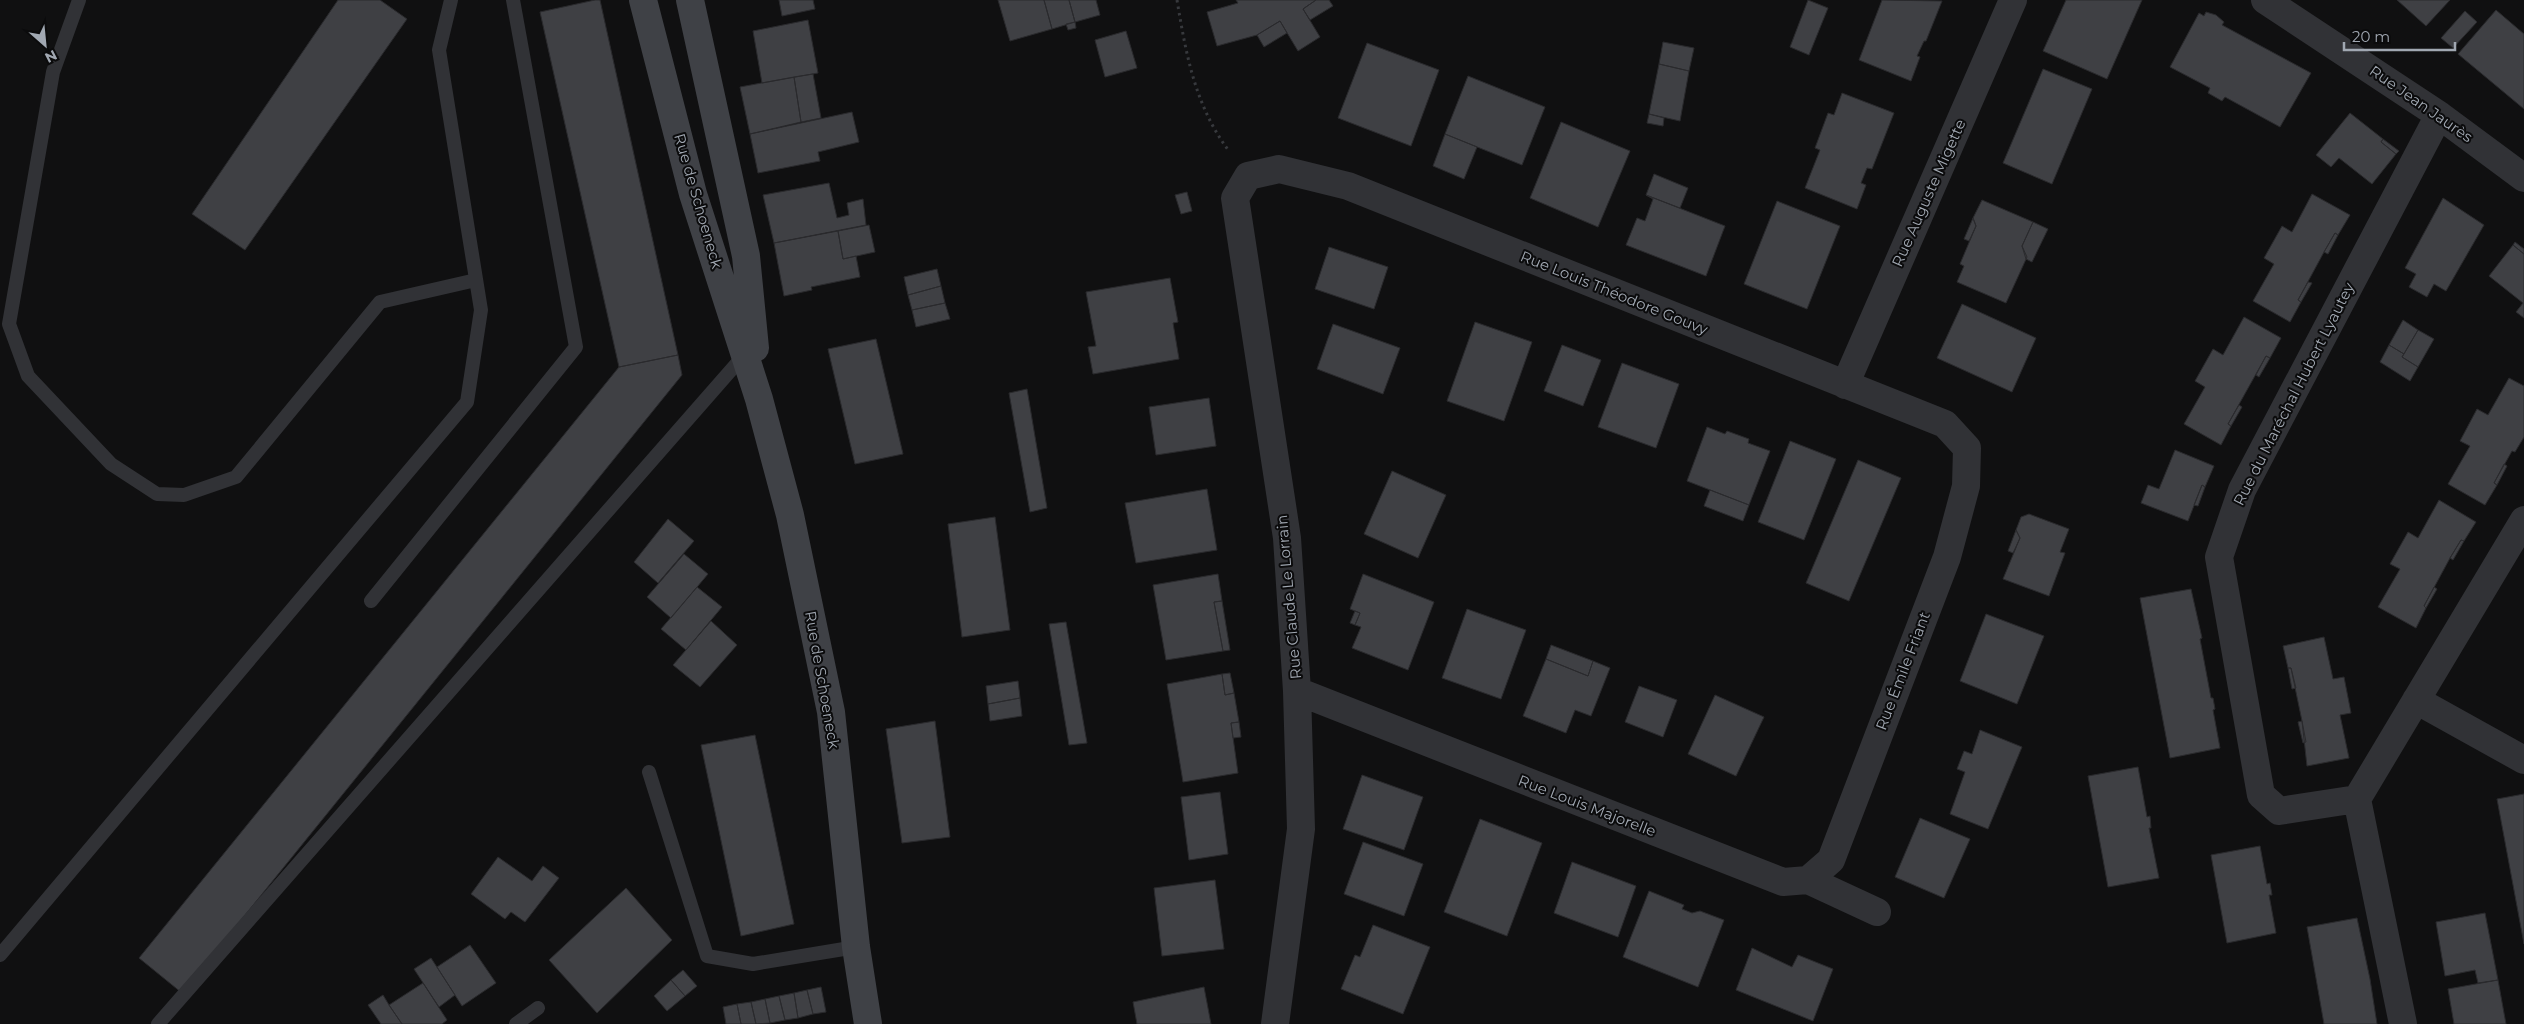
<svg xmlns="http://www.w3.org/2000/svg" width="2524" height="1024" viewBox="0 0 2524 1024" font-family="Montserrat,sans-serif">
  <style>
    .building { fill: #3f4044; stroke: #2a2a2d }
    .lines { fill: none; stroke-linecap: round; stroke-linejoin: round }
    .path { stroke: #37393d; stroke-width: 3; stroke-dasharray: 2.5 4; stroke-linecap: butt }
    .service { stroke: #313236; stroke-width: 14 }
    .minor { stroke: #313236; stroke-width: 28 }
    .secondary { stroke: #3f4146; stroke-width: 28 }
    .labels { text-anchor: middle; stroke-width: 4; stroke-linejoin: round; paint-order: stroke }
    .street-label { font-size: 15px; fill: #a1a8b2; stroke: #0b0b0c }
  </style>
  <rect width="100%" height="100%" fill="#101011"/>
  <path class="building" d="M338,0H380L407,19L245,250L192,214Z
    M595,0H600L678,355L619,367L540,12Z
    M779,0H813L815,9L782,16Z
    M998,0H1044L1052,29L1010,41Z
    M1044,0H1069L1075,22L1052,29Z
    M1069,0H1096L1100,15L1075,22Z
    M1236,0H1316L1303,9L1320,37L1298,51L1280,21L1257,35L1217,46L1207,12L1238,3Z
    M1316,0H1329L1333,6L1310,20L1303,9Z
    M1808,0L1828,8L1809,55L1790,47Z
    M1882,0L1942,1L1926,41H1924L1917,56L1920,57L1911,81L1859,60Z
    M2066,0H2142L2107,79L2043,51Z
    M2397,0H2450L2426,26Z
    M2496,10L2524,34V109L2458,54Z
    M2465,11L2477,22L2453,48L2441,38Z
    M2206,12L2216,15L2224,22L2222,25L2311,73L2280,127L2225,97L2222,101L2208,93L2210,88L2170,67L2199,13L2204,16Z
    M808,20L818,73L762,83L753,31Z
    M1280,21L1287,33L1264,47L1257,35Z
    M1075,22L1076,28L1068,30L1066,24Z
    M1126,31L1137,68L1105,77L1095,40Z
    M1663,42L1694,48L1689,71L1659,64Z
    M1367,43L1439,70L1411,146L1338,118Z
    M1659,64L1689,71L1680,121L1649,114Z
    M2043,69L2092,89L2052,184L2003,163Z
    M813,74L821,118L801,122L794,77Z
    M1468,76L1545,107L1522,165L1445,134Z
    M794,77L801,122L750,134L740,87Z
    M1842,93L1894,113L1872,169L1867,168L1861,183L1866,185L1857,209L1805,188L1820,150L1815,148L1828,113L1834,115Z
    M852,112L859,142L818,152L820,161L758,173L750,134Z
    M2350,113L2383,139L2381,142L2396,154L2372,184L2339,158L2331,167L2316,155Z
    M1649,114L1664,118L1663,126L1647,123Z
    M1561,122L1630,151L1598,227L1530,198Z
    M1445,134L1477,147L1464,179L1433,166Z
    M2383,139L2399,151L2396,154L2381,142Z
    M1654,174L1688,188L1680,208L1646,195Z
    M829,183L837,218L849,215L847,203L863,199L866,225L774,243L763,195Z
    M1187,192L1192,211L1181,214L1175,195Z
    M2312,194L2350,215L2338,235L2335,233L2324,252L2298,300L2301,302L2290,322L2253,301L2274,264L2264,258L2282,226L2292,232Z
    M1646,195L1725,226L1706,276L1626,245L1637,218L1645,221L1653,199Z
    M2443,198L2484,225L2446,291L2434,284L2427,297L2409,287L2416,274L2405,268Z
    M1982,200L2033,222L2022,246L2027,257L2006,303L1957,282L1964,266L1960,264L1976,226L1973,218Z
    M1777,201L1840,226L1807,309L1744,284Z
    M1973,218L1976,226L1969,241L1964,239Z
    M2033,222L2048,229L2032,262L2026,259L2022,246Z
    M869,225L875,252L843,259L838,231Z
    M838,231L843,259L856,256L860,277L811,287L812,290L784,296L774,243Z
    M2335,233L2338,235L2328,254L2324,252Z
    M2515,242L2524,249V254L2513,245Z
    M2513,245L2524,254V318L2516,312L2523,303L2489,276Z
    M1329,247L1388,267L1374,309L1315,289Z
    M937,269L941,286L908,295L904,277Z
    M1170,278L1178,322L1173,323L1179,359L1093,374L1088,347L1096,346L1086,292Z
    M2308,282L2312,283L2301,302L2298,300Z
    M941,286L945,303L912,310L908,295Z
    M945,303L950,319L916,327L912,310Z
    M1962,304L2036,338L2012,392L1937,358Z
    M2244,317L2281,338L2270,358L2266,356L2228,424L2231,426L2221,445L2184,424L2205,387L2195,381L2213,349L2223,355Z
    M2403,320L2418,330L2404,354L2389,345Z
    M1475,322L1532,342L1504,421L1447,401Z
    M1333,324L1400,348L1383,394L1317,369Z
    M2418,330L2434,339L2418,367L2402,357Z
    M876,339L903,454L855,464L828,349Z
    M1562,345L1601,360L1583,406L1544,391Z
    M2389,345L2404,354L2402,357L2418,367L2410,381L2380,362Z
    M678,355L682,375L182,993L139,958L619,367Z
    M2266,356L2270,358L2259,377L2256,375Z
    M1622,363L1679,384L1656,448L1598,427Z
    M2509,378L2524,386V437L2515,452L2512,451L2494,483L2497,485L2485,505L2448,484L2470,446L2460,441L2477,409L2488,415Z
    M1027,389L1047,508L1030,512L1009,393Z
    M1209,398L1216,446L1156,455L1149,407Z
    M2239,405L2242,407L2231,426L2228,424Z
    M1707,427L1725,434L1727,431L1749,439L1748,443L1770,451L1749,505L1687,481Z
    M1790,441L1836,459L1804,540L1758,522Z
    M2175,450L2214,466L2205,487L2202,485L2188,521L2141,503L2148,485L2159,489Z
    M1858,460L1901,478L1849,601L1806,583Z
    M2504,464L2507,466L2497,485L2494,483Z
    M1392,471L1446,495L1418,558L1364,534Z
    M2202,485L2205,487L2198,506L2194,505Z
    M1207,489L1217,550L1136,563L1125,503Z
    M1710,490L1749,505L1743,521L1704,506Z
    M2439,500L2476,522L2464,541L2461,540L2450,558L2424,606L2426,608L2416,628L2378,607L2400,569L2390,564L2408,532L2418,538Z
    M2029,514L2069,529L2060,552L2065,553L2049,596L2003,579L2020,538L2016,530L2021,517Z
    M995,517L1010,630L962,637L948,524Z
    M668,519L694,541L658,583L634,562Z
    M2016,530L2020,538L2013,553L2008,551Z
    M2461,540L2464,541L2453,560L2450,558Z
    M684,554L708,574L671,618L647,597Z
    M1218,574L1222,601L1214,602L1223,651L1166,660L1153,585Z
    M1363,574L1434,602L1408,670L1352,648L1361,627L1355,625L1360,613L1350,609Z
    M697,587L722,607L686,650L661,629Z
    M2434,587L2437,589L2426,608L2424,606Z
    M2191,589L2202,638L2200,639L2211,698H2213L2215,709L2213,710L2220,748L2170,758L2140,598Z
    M1222,601L1230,650L1223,651L1214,602Z
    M1467,609L1526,630L1501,699L1442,678Z
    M1355,611L1360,613L1355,625L1350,623Z
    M1986,614L2044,636L2017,704L1960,681Z
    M711,621L737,645L700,687L673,665Z
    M1066,622L1087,743L1069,745L1049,624Z
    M2324,637L2333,679L2344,677L2351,713L2340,715L2349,758L2307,766L2302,721L2291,668H2288L2283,646Z
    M1551,645L1593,661L1588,676L1546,659Z
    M1546,659L1588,676L1593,661L1610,668L1591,716L1575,710L1566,733L1523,716Z
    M2288,668H2291L2296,688L2292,689Z
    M1230,673L1234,693L1225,695L1222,674Z
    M1222,674L1225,695L1234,693L1239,722L1231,723L1238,773L1183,782L1167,684Z
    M1018,681L1020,698L988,704L986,686Z
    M1639,686L1677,700L1663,737L1625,722Z
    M1715,695L1764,717L1736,776L1688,754Z
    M1020,698L1022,716L990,721L988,704Z
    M935,721L950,837L902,843L886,729Z
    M2302,721L2306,742L2303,743L2298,722Z
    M1239,722L1241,737L1233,738L1231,723Z
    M1980,730L2022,747L1988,829L1950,814L1965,772L1957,769L1964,751L1972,754Z
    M755,735L794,924L741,936L701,745Z
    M2138,767L2147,817L2150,816L2151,828H2149L2159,878L2108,887L2088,776Z
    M1362,775L1423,797L1404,850L1343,829Z
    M1220,792L1228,854L1189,860L1181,797Z
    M2524,794V944L2497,799Z
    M1920,818L1970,839L1944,898L1895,877Z
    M1480,819L1542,843L1507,936L1444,912Z
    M1363,842L1423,864L1404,916L1344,894Z
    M2260,846L2267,884L2270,883L2272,895H2269L2276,933L2227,943L2211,855Z
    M498,857L532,881L543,866L559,878L525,922L511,912L505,919L471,894Z
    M1572,862L1636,886L1618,937L1554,913Z
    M1215,880L1224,949L1162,956L1154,888Z
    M626,888L672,940L597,1013L549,960Z
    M1649,891L1684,905L1682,909L1692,913L1700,911L1724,920L1698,987L1623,957Z
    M2485,913L2498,980L2478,983L2475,970L2445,976L2436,922Z
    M2357,918L2370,979L2377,1024H2324L2307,927Z
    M1373,925L1430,947L1403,1014L1341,989L1355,955L1360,957Z
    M470,945L496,983L462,1006L437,967Z
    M1752,948L1792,967L1798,955L1833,969L1813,1021L1736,990Z
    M431,958L455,995L439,1007L414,969Z
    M683,970L697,986L685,996L671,980Z
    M671,980L685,996L667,1011L654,996Z
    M2498,980L2506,1024H2454L2448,989Z
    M423,983L447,1020L442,1024H402L389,1005Z
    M821,987L826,1012L813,1014L807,990Z
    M1204,987L1211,1024H1137L1133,1002Z
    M807,990L813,1014L798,1018L794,993Z
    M794,993L798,1018L785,1020L779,996Z
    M383,995L389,1005L402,1024H381L368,1005Z
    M779,996L785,1020L770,1023L765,999Z
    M765,999L770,1023L756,1024L751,1002Z
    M751,1002L756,1024H741L737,1004Z
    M737,1004L741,1024H726L723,1007Z"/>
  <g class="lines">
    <path class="path" d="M1177,0C1186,54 1195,106 1229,151"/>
    <path class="service" d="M79,0L53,72L9,324L28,376L111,464L157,494L184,495L236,477L380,302L476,280
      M371,601L576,347L513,0
      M649,772L707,956L753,964L856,947
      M0,955L467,402L481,310L439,50L451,0
      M158,1024L746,353
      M516,1024L538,1008"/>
    <path class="minor" d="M2265,0L2439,115L2524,178
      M2439,115L2242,490L2219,557L2261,795L2279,811L2357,799L2524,520
      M1845,385L2013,0
      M1297,691L1783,882L1808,880L1877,912
      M2416,700L2524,760
      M2357,799L2403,1024
      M1275,1024L1301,829L1297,691L1287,538L1235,198L1248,176L1279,169L1348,186L1945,424L1967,448L1966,486L1947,557L1831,860L1808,880"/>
    <path class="secondary" d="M643,0L693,194L759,399L790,515L831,712L856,947L868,1024
      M690,0L746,256L755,348"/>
  </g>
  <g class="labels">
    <g class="street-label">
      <text transform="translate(2421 104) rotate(35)" y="5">Rue Jean Jaurès</text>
      <text transform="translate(1929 193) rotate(-66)" y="5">Rue Auguste Migette</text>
      <text transform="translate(698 201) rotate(74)" y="5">Rue de Schoeneck</text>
      <text transform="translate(1614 293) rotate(22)" y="5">Rue Louis Théodore Gouvy</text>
      <text transform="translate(2294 394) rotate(-63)" y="5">Rue du Maréchal Hubert Lyautey</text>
      <text transform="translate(1289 597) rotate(-95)" y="5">Rue Claude Le Lorrain</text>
      <text transform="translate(1903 671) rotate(-69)" y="5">Rue Émile Friant</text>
      <text transform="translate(822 680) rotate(80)" y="5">Rue de Schoeneck</text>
      <text transform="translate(1587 806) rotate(21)" y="5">Rue Louis Majorelle</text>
    </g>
  </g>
  <g transform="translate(45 45) rotate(153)" stroke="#0b0b0c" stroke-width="4" paint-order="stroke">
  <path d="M0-4L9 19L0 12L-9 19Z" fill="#a1a8b2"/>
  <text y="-8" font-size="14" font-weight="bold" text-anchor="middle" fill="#a1a8b2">N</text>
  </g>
  <path d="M2344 42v8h111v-8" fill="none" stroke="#a1a8b2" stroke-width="2.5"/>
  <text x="2352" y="42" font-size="15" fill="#a1a8b2" stroke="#0b0b0c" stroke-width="4" paint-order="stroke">20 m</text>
</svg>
